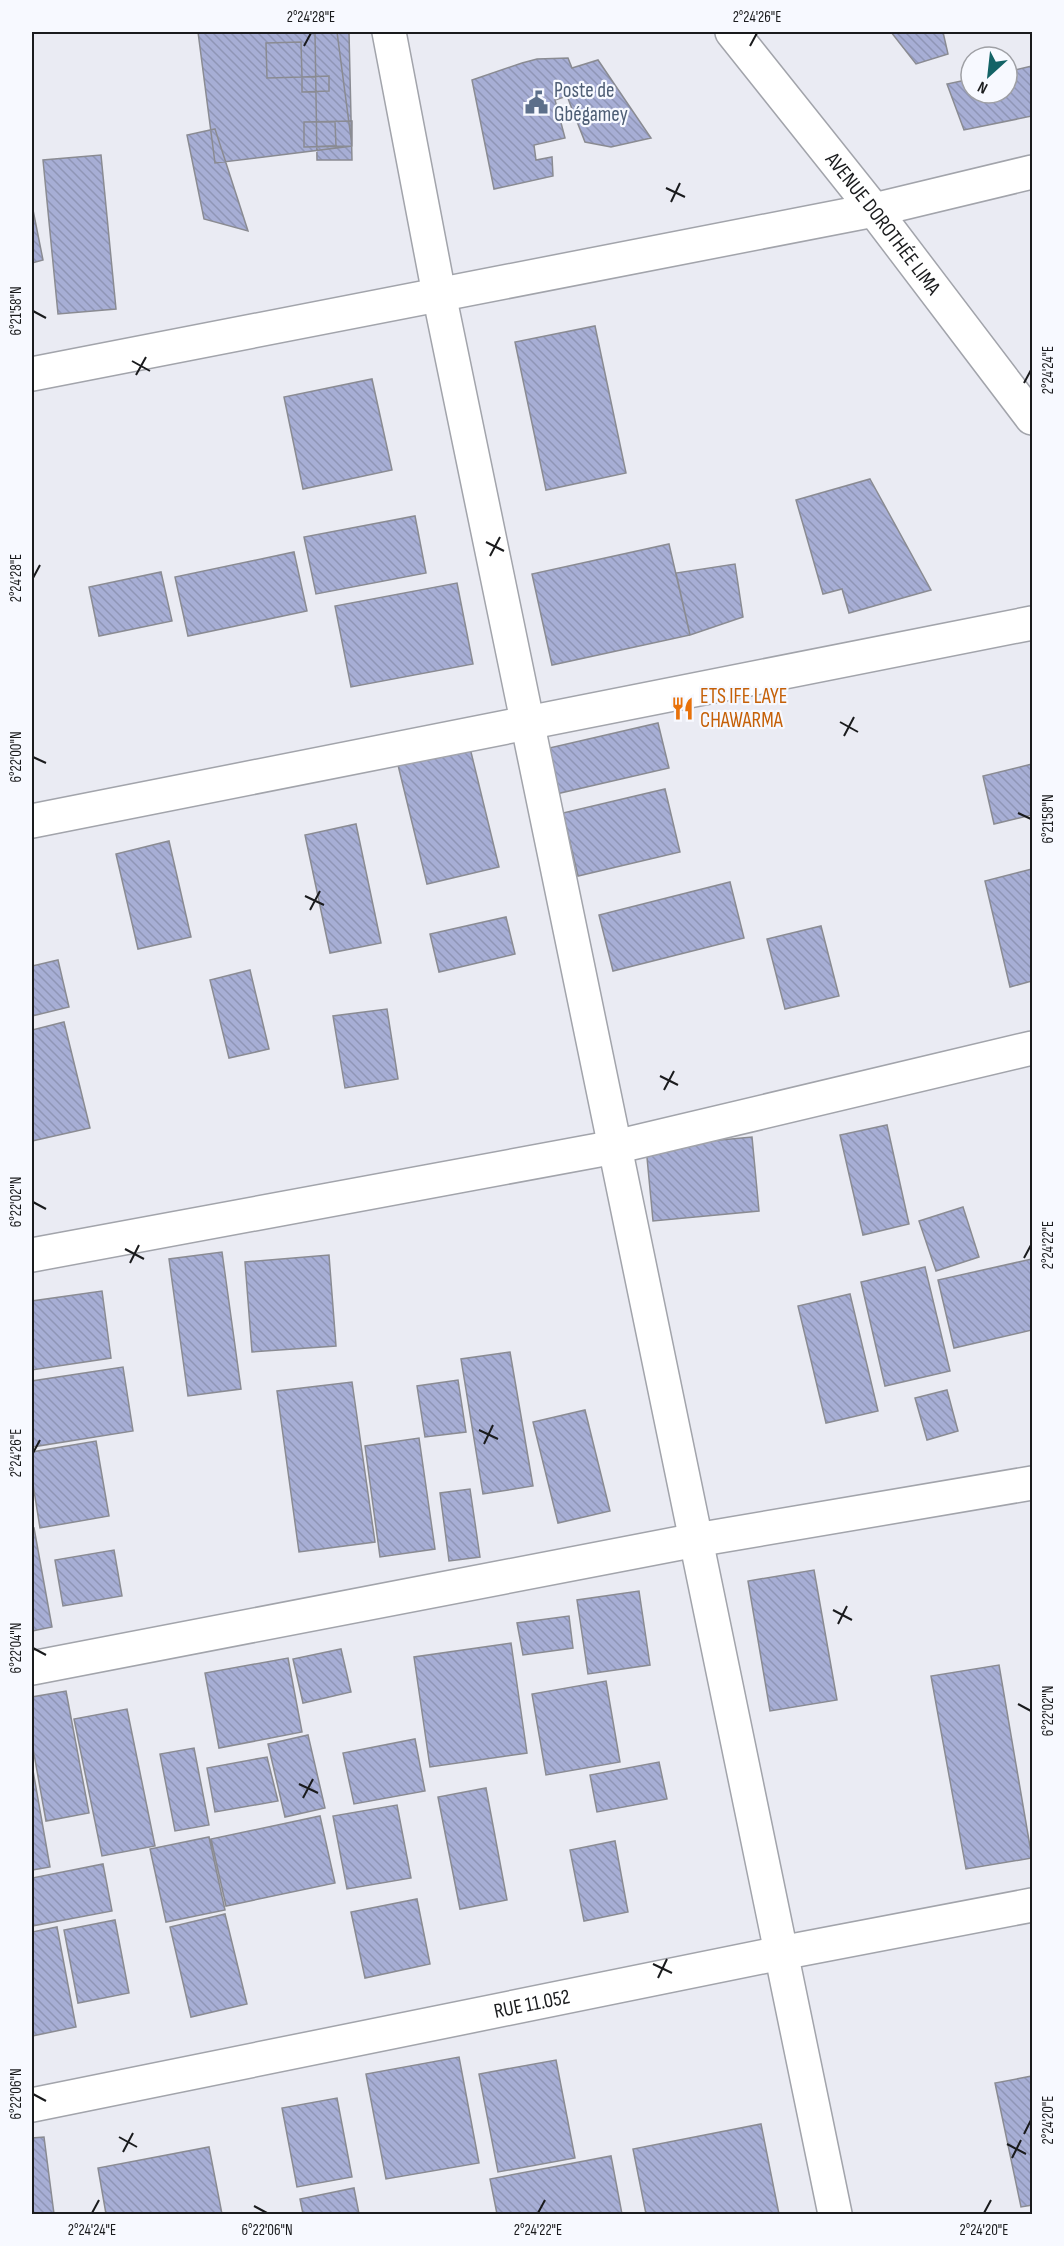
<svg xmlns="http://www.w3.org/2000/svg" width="1064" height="2246" viewBox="0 0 1064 2246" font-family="'Sofia Sans Condensed',sans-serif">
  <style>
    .building { fill: url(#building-back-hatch); stroke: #8a8b92; stroke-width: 1.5 }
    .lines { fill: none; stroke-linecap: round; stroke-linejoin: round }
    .street-casing { stroke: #a2a4ab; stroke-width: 36 }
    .secondary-casing { stroke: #a2a4ab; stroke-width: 36 }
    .street { stroke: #fff; stroke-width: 33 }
    .secondary { stroke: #fff; stroke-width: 33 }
    .ticks { fill: none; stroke: #1a1b1d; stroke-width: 2 }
    .labels { text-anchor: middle; stroke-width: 4.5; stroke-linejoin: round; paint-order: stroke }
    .service-label { font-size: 21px; fill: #4e5e75; stroke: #f7f9ff; text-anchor: start }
    .street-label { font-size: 21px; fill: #1a1b1d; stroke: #f7f9ff }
    .food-label { font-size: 21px; fill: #c56008; stroke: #f7f9ff; text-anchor: start }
    .neatline { fill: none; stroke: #1a1b1d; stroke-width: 2 }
    .ticks-label { font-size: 15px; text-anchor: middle; fill: #1a1b1d }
  </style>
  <defs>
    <pattern id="building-back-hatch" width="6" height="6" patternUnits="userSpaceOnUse" patternTransform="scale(1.5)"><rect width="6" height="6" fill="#a7aed5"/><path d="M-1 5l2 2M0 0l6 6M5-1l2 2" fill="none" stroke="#8f95b6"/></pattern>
  </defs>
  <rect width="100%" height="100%" fill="#eaebf3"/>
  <path class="building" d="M198,32H337L352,146L215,163Z
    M349,32L352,160H317L315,33Z
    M891,32H943L948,54L916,64Z
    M301,42L302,77L267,78L266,43Z
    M568,58L572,68L598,60L651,138L611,147L585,142L567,96L555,100L565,138L534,145L536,160L552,157L553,176L494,189L472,80L522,63L537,59Z
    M1032,66V116L964,130L947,84L971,79V93H1007V72Z
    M329,76V91L302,92V77Z
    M352,121V146L304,147V122Z
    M304,122H335L336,146L304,147Z
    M215,129L248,231L204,219L187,135Z
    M101,155L116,309L58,314L43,160Z
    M32,205L43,260L32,263Z
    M595,326L626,473L546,490L515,342Z
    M372,379L392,470L303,489L284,397Z
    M870,479L931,590L849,613L842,589L823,594L796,500Z
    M415,516L426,573L316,594L304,537Z
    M669,544L690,635L552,665L532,574Z
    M294,552L307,611L188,636L175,577Z
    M735,564L743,617L690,635L676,573Z
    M161,572L172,621L99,636L89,587Z
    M457,583L473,664L351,687L335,606Z
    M658,723L669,768L556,794L545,749Z
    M470,748L499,867L427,884L398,765Z
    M1032,764V815L994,824L983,776Z
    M665,789L680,852L578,876L563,813Z
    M356,824L381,943L330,953L305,835Z
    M169,841L191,937L138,949L116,854Z
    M1032,869V981L1010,987L985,881Z
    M730,882L744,938L613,971L599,915Z
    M506,917L515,954L439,972L430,934Z
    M821,926L839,996L785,1009L767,939Z
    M58,960L69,1007L32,1016V966Z
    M250,970L269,1049L229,1058L210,980Z
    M387,1009L398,1079L345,1088L333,1016Z
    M64,1022L90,1128L32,1141V1030Z
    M887,1125L909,1224L863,1235L840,1135Z
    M752,1137L759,1211L653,1221L646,1147Z
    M963,1207L979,1257L936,1271L919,1221Z
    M222,1252L241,1389L188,1396L169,1259Z
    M329,1255L336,1346L252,1352L245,1262Z
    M1032,1259V1330L954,1348L938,1280Z
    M925,1267L950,1371L885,1386L861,1282Z
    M102,1291L111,1358L32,1370V1301Z
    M850,1294L878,1411L826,1423L798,1306Z
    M510,1352L533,1486L483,1494L461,1359Z
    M123,1367L133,1431L32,1447V1381Z
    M458,1380L466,1432L425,1437L417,1386Z
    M352,1382L375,1542L299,1552L277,1391Z
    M947,1390L958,1431L927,1440L915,1398Z
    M585,1410L610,1511L558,1523L533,1422Z
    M419,1438L435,1549L380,1557L365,1446Z
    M96,1441L109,1516L40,1528L32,1478V1452Z
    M470,1489L480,1557L449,1561L440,1493Z
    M34,1528L52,1627L32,1631V1529Z
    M114,1550L122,1596L63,1606L55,1560Z
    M814,1570L837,1700L770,1711L748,1581Z
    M639,1591L650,1665L588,1674L577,1600Z
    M569,1616L573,1648L523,1655L517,1623Z
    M511,1643L527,1753L430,1767L414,1657Z
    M341,1649L351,1692L303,1703L293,1659Z
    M288,1658L302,1732L219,1748L205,1673Z
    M999,1665L1032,1858L966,1869L931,1676Z
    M606,1681L620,1762L546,1775L532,1694Z
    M66,1691L89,1813L46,1821L32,1743V1697Z
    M127,1709L155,1846L102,1856L74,1719Z
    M308,1735L325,1808L285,1817L268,1744Z
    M415,1739L425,1791L354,1804L343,1753Z
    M194,1748L209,1825L175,1831L160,1754Z
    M267,1757L278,1801L215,1812L207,1768Z
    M659,1762L667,1799L597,1812L590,1775Z
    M32,1765L50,1867L32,1870Z
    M486,1788L507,1900L460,1909L438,1797Z
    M397,1805L411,1878L347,1889L333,1816Z
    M320,1816L335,1883L226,1906L211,1839Z
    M209,1837L225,1910L166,1922L150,1849Z
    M615,1841L628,1912L584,1921L570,1850Z
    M103,1864L112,1911L32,1926V1878Z
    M417,1899L430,1964L365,1978L351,1912Z
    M225,1914L247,2004L191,2017L170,1927Z
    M115,1920L129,1993L78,2003L64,1930Z
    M57,1927L76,2027L32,2036V1932Z
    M459,2057L479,2163L386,2179L366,2074Z
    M556,2060L575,2158L498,2172L479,2074Z
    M1032,2076V2205L1021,2207L995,2083Z
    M337,2098L352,2177L297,2187L282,2108Z
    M761,2124L779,2214H646L633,2149Z
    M44,2137L54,2214H32V2138Z
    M209,2147L222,2214H106L98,2168Z
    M611,2156L622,2214H497L490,2179Z
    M354,2188L359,2214H303L300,2199Z"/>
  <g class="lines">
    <defs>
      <g id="street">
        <path d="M32,374L874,210L1032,172"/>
        <path d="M32,821L1032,623"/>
        <path d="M32,1255L615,1147L1032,1048"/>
        <path d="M32,1668L696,1540L1032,1483"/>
        <path id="s1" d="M32,2105L781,1953L1032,1905"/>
      </g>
      <g id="secondary">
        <path d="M389,32L439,294L835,2214"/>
        <path id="s2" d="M732,32L874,210L1032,418"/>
      </g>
    </defs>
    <use href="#street" class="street-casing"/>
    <use href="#secondary" class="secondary-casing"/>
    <use href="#street" class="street"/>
    <use href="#secondary" class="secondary"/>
  </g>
  <path class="ticks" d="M304,46L311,33M750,46L757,33M666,188L685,197M671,202L680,183M33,311L46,318M132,361L150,371M136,375L146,357M1024,383L1031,370M486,542L504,551M490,556L500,537M33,578L40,565M840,722L858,732M844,736L854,717M33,757L46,763M1018,813L1031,819M305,896L324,905M310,910L320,891M660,1076L678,1085M664,1090L674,1071M33,1202L46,1209M125,1249L144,1259M1024,1258L1031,1245M130,1263L139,1245M479,1430L498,1439M484,1444L493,1425M33,1453L40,1440M833,1610L852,1620M838,1624L847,1606M33,1648L46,1655M1018,1704L1031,1711M299,1784L318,1793M303,1798L313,1779M653,1964L672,1973M658,1978L667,1959M33,2094L46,2101M1024,2134L1031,2120M119,2137L137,2147M1007,2144L1026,2154M123,2152L133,2133M1012,2158L1021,2140M254,2206L267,2213M92,2213L99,2200M538,2213L545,2200M984,2213L991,2200"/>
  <defs>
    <symbol id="civic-bare" viewBox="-9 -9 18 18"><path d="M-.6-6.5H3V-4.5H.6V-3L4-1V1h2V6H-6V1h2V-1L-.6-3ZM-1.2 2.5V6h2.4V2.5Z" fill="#5c6f8a" stroke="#f7f9ff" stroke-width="2.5" paint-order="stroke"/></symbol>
    <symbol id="restaurant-bare" viewBox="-9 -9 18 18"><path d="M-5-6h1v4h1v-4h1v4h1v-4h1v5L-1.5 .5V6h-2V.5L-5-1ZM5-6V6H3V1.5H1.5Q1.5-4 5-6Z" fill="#e8710a" stroke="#f7f9ff" stroke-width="2.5" paint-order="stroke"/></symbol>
  </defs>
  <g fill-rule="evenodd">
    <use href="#civic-bare" x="520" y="86" width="33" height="33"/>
    <use href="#restaurant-bare" x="666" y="692" width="33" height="33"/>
  </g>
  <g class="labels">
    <g class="service-label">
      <text x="554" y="97">Poste de<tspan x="554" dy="24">Gbégamey</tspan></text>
    </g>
    <g class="street-label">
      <text dy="7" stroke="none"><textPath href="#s2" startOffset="244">AVENUE DOROTHÉE LIMA</textPath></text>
      <text dy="7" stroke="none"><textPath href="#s1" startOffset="510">RUE 11.052</textPath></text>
    </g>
    <g class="food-label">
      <text x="700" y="703">ETS IFE LAYE<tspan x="700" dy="24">CHAWARMA</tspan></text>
    </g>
  </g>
  <rect width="1064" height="2246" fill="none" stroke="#f7f9ff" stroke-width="66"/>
  <g transform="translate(989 75) rotate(207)"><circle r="28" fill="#f7f9ff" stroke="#9fa0a5" stroke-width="1.5"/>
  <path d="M0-4.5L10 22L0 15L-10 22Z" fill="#136366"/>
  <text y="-9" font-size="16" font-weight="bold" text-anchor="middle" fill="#1a1b1d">N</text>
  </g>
  <rect x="33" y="33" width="998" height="2180" class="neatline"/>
  <g class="ticks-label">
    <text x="311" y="22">2°24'28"E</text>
    <text x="757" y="22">2°24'26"E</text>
    <text transform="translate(16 311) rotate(-90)" y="5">6°21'58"N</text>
    <text transform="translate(1048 370) rotate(-90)" y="5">2°24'24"E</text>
    <text transform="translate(16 578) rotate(-90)" y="5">2°24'28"E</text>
    <text transform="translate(16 757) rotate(-90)" y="5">6°22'00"N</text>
    <text transform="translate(1048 819) rotate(-90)" y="5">6°21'58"N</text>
    <text transform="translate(16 1202) rotate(-90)" y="5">6°22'02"N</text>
    <text transform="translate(1048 1245) rotate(-90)" y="5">2°24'22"E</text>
    <text transform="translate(16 1453) rotate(-90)" y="5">2°24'26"E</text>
    <text transform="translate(16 1648) rotate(-90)" y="5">6°22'04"N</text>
    <text transform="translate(1048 1711) rotate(-90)" y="5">6°22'02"N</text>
    <text transform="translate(16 2094) rotate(-90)" y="5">6°22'06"N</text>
    <text transform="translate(1048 2120) rotate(-90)" y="5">2°24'20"E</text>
    <text x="92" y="2235">2°24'24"E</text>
    <text x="267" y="2235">6°22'06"N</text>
    <text x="538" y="2235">2°24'22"E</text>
    <text x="984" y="2235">2°24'20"E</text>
  </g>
</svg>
